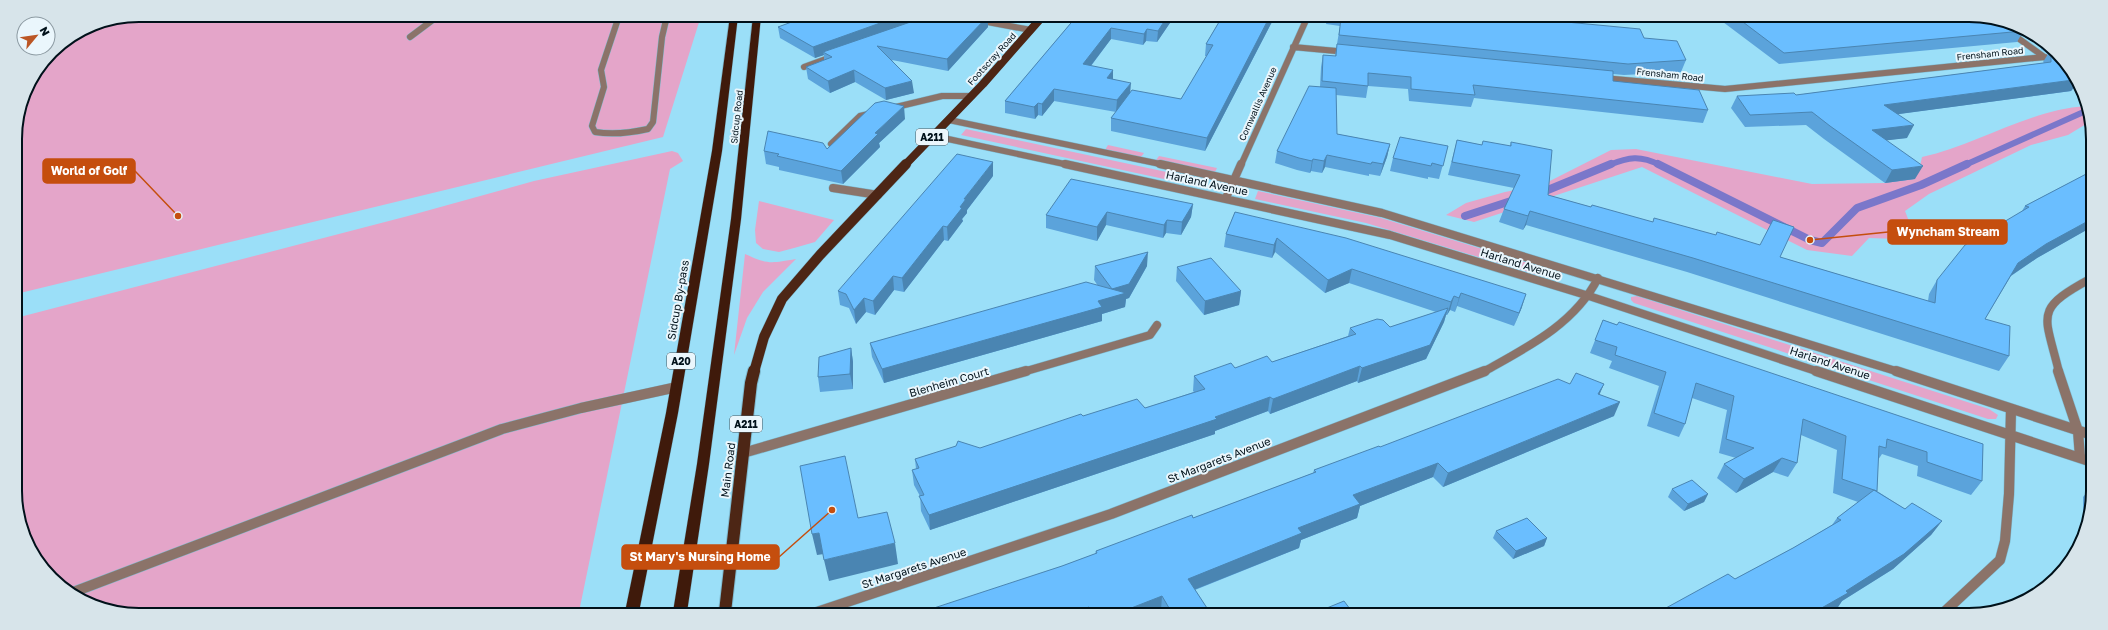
<svg xmlns="http://www.w3.org/2000/svg" width="2108" height="630" viewBox="0 0 2108 630" font-family="'Golos Text',sans-serif">
  <style>
    .green { fill: #e4a5c9 }
    .lines { fill: none; stroke-linecap: round; stroke-linejoin: round }
    .stream-far1 { stroke: #7a77ca; stroke-width: 6 }
    .stream { stroke: #7a77ca; stroke-width: 8 }
    .service-far1-casing { stroke: #7fbad0; stroke-width: 7 }
    .service-casing { stroke: #7fbad0; stroke-width: 11 }
    .minor-far2-casing { stroke: #7fbad0; stroke-width: 7 }
    .minor-far1-casing { stroke: #7fbad0; stroke-width: 9 }
    .minor-casing { stroke: #7fbad0; stroke-width: 11 }
    .primary-far2-casing { stroke: #7fbad0; stroke-width: 8 }
    .primary-far1-casing { stroke: #7fbad0; stroke-width: 11 }
    .primary-casing { stroke: #7fbad0; stroke-width: 14 }
    .trunk-casing { stroke: #7fbad0; stroke-width: 1 }
    .service-far1 { stroke: #8b7369; stroke-width: 6 }
    .service { stroke: #8b7369; stroke-width: 10 }
    .minor-far2 { stroke: #8b7369; stroke-width: 6 }
    .minor-far1 { stroke: #8b7369; stroke-width: 8 }
    .minor { stroke: #8b7369; stroke-width: 10 }
    .primary-far2 { stroke: #4d2615; stroke-width: 8 }
    .primary-far1 { stroke: #4d2615; stroke-width: 10 }
    .primary { stroke: #4d2615; stroke-width: 12 }
    .trunk { fill: #3f1a0b; fill-rule: evenodd }
    .wall { fill: #5ba3db }
    .shaded-wall { fill: #4a85b2 }
    .building { fill: #6abeff; stroke: #4a85b2 }
    .labels { text-anchor: middle; stroke-width: 4; stroke-linejoin: round; paint-order: stroke }
    .far-street-label { font-size: 9px; fill: #00111a; stroke: #eaf6fc }
    .shield { fill: #eaf6fc; stroke: #46565e; stroke-width: 1 }
    .shield-label { font-size: 10px; font-weight: bold; fill: #00111a }
    .street-label { font-size: 11px; fill: #00111a; stroke: #eaf6fc }
    .rim { fill: none; stroke: #00111a; stroke-width: 2 }
    .leader { fill: none; stroke: #c54e0e; stroke-width: 1.5 }
    .callout-dot { fill: #c54e0e; stroke: #eaf6fc; stroke-width: 1.5 }
    .callout { fill: #c54e0e; stroke: #c54e0e; stroke-width: 1.5 }
    .callout-label { font-size: 12px; text-anchor: middle; font-weight: bold; fill: #fff }
  </style>
  <rect width="100%" height="100%" fill="#9bdff8"/>
  <path class="green" d="M139,15L701,16L663,137L16,294L15,131L25,91L52,51L92,24Z
    M2086,106L2091,115V121L2068,135L2031,145L1929,194L1905,211L1912,229L1898,239L1869,238L1852,256L1807,250L1642,167L1474,222L1446,215L1466,203L1505,192L1542,185L1611,150L1636,149L1812,184L1885,183L1919,171L1922,157C1977,145 2028,110 2086,106Z
    M966,129L1204,180L1201,187L961,135Z
    M1108,145L1144,153L1141,157L1105,150Z
    M672,151L678,153L683,161L670,169L579,612L107,611L77,598L46,573L17,515L16,318L408,216L534,181Z
    M1159,156L1217,168L1215,172L1160,162L1156,160Z
    M1258,191L1381,218L1541,267L1557,273L1559,276L1556,279L1538,275L1366,223L1255,199Z
    M759,201L834,220L815,242L794,248L779,252L763,249L756,243L755,230Z
    M745,254C769,265 771,263 796,259L763,292L747,318L734,355Z
    M1637,296L1989,409L1998,415L1996,419H1988L1634,303L1631,300V297Z"/>
  <g class="lines">
    <path class="stream-far1" d="M1609,165C1629,157 1640,155 1660,165
      M1965,165L2088,110"/>
    <path class="stream" d="M1658,164L1810,240L1822,243L1857,208L1921,185L1967,164
      M1538,194L1611,164
      M1465,216L1517,199"/>
    <defs>
      <path id="service-far1" d="M619,16L601,70L604,87L592,126L595,132C613,135 630,133 648,129L653,122L662,37L667,16
        M410,37L438,16
        M892,108L942,96H972
        M831,144L860,116L873,113"/>
      <path id="service" d="M71,593L502,429L581,408L677,387"/>
      <path id="minor-far2" d="M977,20L1031,30
        M2011,33L2047,59
        M1293,47L1347,52
        M804,67L834,56
        M1603,78L1725,89L2045,57
        M949,120L1165,165
        M934,136L1069,165
        M1241,165L1307,18"/>
      <path id="minor-far1" d="M1065,164L1390,235L1589,296L1819,372
        M1160,164L1382,213L1899,372
        M833,188L878,195
        M1226,198L1241,164
        M1023,372L1150,335L1157,325
        M1483,372C1526,348 1575,324 1598,278
        M2059,372C2045,314 2033,310 2090,279"/>
      <path id="minor" d="M1816,371L2089,461
        M1896,371L2089,434
        M2058,371L2078,431L2080,457
        M743,453L1026,371
        M817,612L1111,514L1485,371
        M1941,615L2000,560L2005,541L2009,494L2011,409"/>
      <path id="primary-far2" d="M905,165L983,84L1042,17"/>
      <path id="primary-far1" d="M754,372L764,337L782,299L820,255L906,164"/>
      <path id="primary" d="M725,612L751,383L754,371"/>
      <path id="trunk" d="M730,16H738L722,151L678,413L639,612H625L666,413L712,151Z
        M753,16H761L741,219L709,464L687,612H673L697,464L731,219Z"/>
    </defs>
    <use href="#service-far1" class="service-far1-casing"/>
    <use href="#service" class="service-casing"/>
    <use href="#minor-far2" class="minor-far2-casing"/>
    <use href="#minor-far1" class="minor-far1-casing"/>
    <use href="#minor" class="minor-casing"/>
    <use href="#primary-far2" class="primary-far2-casing"/>
    <use href="#primary-far1" class="primary-far1-casing"/>
    <use href="#primary" class="primary-casing"/>
    <use href="#trunk" class="trunk-casing"/>
    <use href="#service-far1" class="service-far1"/>
    <use href="#service" class="service"/>
    <use href="#minor-far2" class="minor-far2"/>
    <use href="#minor-far1" class="minor-far1"/>
    <use href="#minor" class="minor"/>
    <use href="#primary-far2" class="primary-far2"/>
    <use href="#primary-far1" class="primary-far1"/>
    <use href="#primary" class="primary"/>
    <use href="#trunk" class="trunk"/>
  </g>
  <path class="wall" d="M808,16L998,17L996,19L988,18V27L948,71L892,60L914,93L886,100L855,82L830,93L808,79L806,67L824,60V55L815,58L780,38L778,27Z
    M1076,17L1172,20L1157,42L1146,41L1143,45L1111,39L1091,66L1113,79L1130,92L1181,99L1207,56H1205L1206,44L1220,20L1207,18V17L1274,18L1205,151L1111,131V118L1116,112L1054,101L1042,116L1038,115L1035,119L1005,113V101Z
    M1327,18H1524L1644,38L1686,60L1681,72L1624,75L1613,74V81L1708,110L1703,123L1474,98L1471,107L1409,101L1408,89L1368,86L1366,98L1336,95L1337,134L1390,144L1387,157L1380,176L1369,174V176L1325,167L1322,173L1311,171L1310,173L1297,170L1275,163L1277,151L1320,87L1321,67L1323,55L1335,56L1340,26L1326,24Z
    M1719,19H2001L2031,32L2062,57L2076,85L2071,91L1898,114L1907,138L1886,140L1915,179L1885,183L1824,139L1806,125L1745,127L1731,108L1737,96L1796,95L2044,63L2043,62L2048,54L2041,49L2040,40L2031,41L2021,35L2017,42L1779,64Z
    M905,119L879,143L880,147L843,184L779,170V167L766,164L764,151L827,149Z
    M1457,140L1482,145L1510,146L1511,142L1548,195L1591,207L1780,257L1928,301L1929,294L1937,280L2022,211L2025,206L2090,172V228L2037,258L2011,276L1985,319L2009,356L1999,371L1687,272L1526,225L1523,230L1499,222L1504,209L1514,188L1448,175Z
    M1448,146L1439,179L1428,177V179L1390,171L1393,158Z
    M993,176L967,210V213L962,219L963,221L948,241L944,240L904,292L894,290L875,315L866,312L856,324L849,308L840,305L838,291Z
    M1193,204L1191,217L1181,235L1166,233L1163,238L1106,225L1097,241L1046,228V215Z
    M1235,212L1522,307L1514,326L1457,306L1455,312L1450,310L1447,315H1446L1444,322L1426,359L1358,383L1357,381L1270,414L1268,411L1215,431V434L930,530L921,511L920,496L914,485L912,470L916,469L915,459L980,448L1083,416L1145,408L1194,392L1193,391L1194,376L1235,368L1272,362L1348,336L1350,328L1390,327L1436,312L1349,283L1325,293L1275,252L1272,258L1224,247L1226,234Z
    M1095,266H1147L1129,298L1126,299L1125,307L1102,314V321L884,383L872,357L870,343L1098,286L1094,280Z
    M1177,267L1241,291L1239,305L1204,315L1176,281Z
    M1603,320L1983,444L1982,481L1971,495L1917,476L1918,466L1882,454L1878,460L1877,491L1905,509L1942,521L1931,535L1893,569L1842,601L1838,607L1825,614H1655L1735,579L1793,548L1832,525L1837,518L1858,502L1833,493L1837,450L1801,435L1797,463L1788,477L1773,472L1736,493L1717,478L1724,464L1736,458L1719,453L1727,410L1692,398L1685,424L1679,437L1647,426L1659,386L1609,368L1612,361L1590,353Z
    M851,348L853,362V389L820,392L818,377Z
    M1570,384H1604L1599,394L1614,416L1443,487L1433,477L1360,506L1357,518L1301,540L1299,548L1195,590L1207,608L1206,613H1162L1161,610L1154,613H934L1095,554L1096,551L1193,518L1313,473L1314,470Z
    M1672,489L1708,494L1704,502L1684,511L1668,497Z
    M2089,490V523L2084,534L2083,533V497Z
    M1496,531L1547,538L1544,546L1513,559L1493,538Z"/>
  <path class="shaded-wall" d="M897,17H928L823,52L824,55L815,58L813,47Z
    M987,17H988V27L948,71L947,59Z
    M1167,17H1172V20L1157,42L1158,31Z
    M1269,18H1274L1205,151L1207,138Z
    M1111,28V39L1083,76V64Z
    M1147,29L1146,41L1143,45L1144,34Z
    M854,70L855,82L830,93L828,81Z
    M1113,70V82L1107,78Z
    M2073,80L2076,85L2071,91L1877,117L1884,105Z
    M912,81L914,93L886,100L885,88Z
    M1131,83L1130,95L1116,112L1117,100Z
    M1054,89V101L1042,116V104Z
    M1038,103V115L1035,119L1034,107Z
    M904,106L905,119L879,143L880,147L843,184L841,171L875,133Z
    M1914,125L1907,138L1865,143L1872,130Z
    M1390,144L1387,157L1380,176L1383,164Z
    M1327,155L1325,167L1322,173L1324,161Z
    M1313,159L1311,171L1310,173L1312,161Z
    M993,162V176L967,210V213L962,219L963,221L948,241L947,227L960,207L964,199Z
    M1923,166L1915,179L1885,183L1892,170Z
    M1193,204L1191,217L1181,235L1182,222Z
    M1530,211L1526,225L1523,230L1528,216Z
    M1107,212L1106,225L1097,241V227Z
    M1167,220L1166,233L1163,238L1164,225Z
    M2090,220V228L2037,258L2009,277L2018,263L2046,244Z
    M943,226L944,240L904,292L902,278Z
    M1277,238L1275,252L1272,258L1274,245Z
    M1148,252L1147,266L1129,298L1126,299L1125,307L1102,314V321L884,383L882,369L1098,301L1112,289Z
    M1352,269L1349,283L1325,293L1328,280Z
    M893,276L894,290L875,315L873,301Z
    M1241,291L1239,305L1204,315L1205,301Z
    M1461,293L1457,306L1455,312L1459,298Z
    M1526,294L1522,307L1514,326L1519,313Z
    M1454,296L1450,310L1447,315L1451,302Z
    M864,298L866,312L856,324L854,310Z
    M1448,308L1444,322L1426,359L1358,383L1362,368Z
    M851,348L853,362V389L850,374Z
    M1360,366L1357,381L1270,414L1273,399Z
    M1604,384L1598,398V394Z
    M1270,397L1268,411L1215,431V434L930,530L929,515L1215,417Z
    M1620,402L1614,416L1443,487L1448,473Z
    M1782,458L1773,472L1736,493L1744,479Z
    M1438,463L1433,477L1360,506L1357,518L1301,540L1299,548L1186,593L1188,579L1298,528L1353,495Z
    M1708,494L1704,502L1684,511L1688,504Z
    M1942,521L1931,535L1893,569L1842,601L1838,607L1825,614H1811L1846,591Z
    M819,533L824,554L817,555L812,534Z
    M1547,538L1544,546L1513,559L1516,551Z
    M895,543L898,564L829,581L824,560Z
    M1162,596L1161,610L1154,613H1121V612Z
    M1089,607L1088,613H1072Z
    M1207,608L1206,613H1194Z"/>
  <path class="building" d="M808,16L897,17L813,47L778,27Z
    M925,17H987L947,59L877,46L912,81L885,88L854,70L828,81L806,67L832,57L823,52Z
    M1076,17H1167L1158,31L1147,29L1144,34L1111,28L1083,64L1113,70L1107,78L1131,83L1117,100L1054,89L1042,104L1038,103L1034,107L1005,101Z
    M1222,17L1269,18L1207,138L1111,118L1132,90L1181,99L1213,45L1206,44Z
    M1341,18H1524L1640,29L1644,38L1677,41L1686,60L1628,64L1339,35Z
    M1739,19H2001L2015,25L2023,31L1784,53Z
    M1337,44L1613,71V81L1699,90L1708,110L1473,85L1475,95L1411,89V77L1368,73V86L1322,81L1323,55L1336,56Z
    M2051,50L2062,58L2073,80L1884,105L1914,125L1872,130L1923,166L1892,170L1830,126L1812,112L1750,115L1737,96L1794,93L1796,95L2051,62Z
    M1309,86L1336,88L1337,134L1390,144L1383,164L1372,162L1371,164L1327,155L1324,161L1313,159L1312,161L1299,158L1277,151Z
    M884,101L904,106L875,133L878,134L841,171L777,156L779,154L764,151L768,131L823,143L827,149L875,103Z
    M1400,137L1448,146L1443,166L1432,163L1431,166L1393,158Z
    M1457,140L1482,145L1483,141L1511,146V142L1552,150L1548,195L1591,207L1592,205L1653,222L1654,218L1716,235L1717,232L1760,245L1773,220L1794,227L1780,257L1935,303L1937,280L1965,245L2029,207L2025,206L2090,172V220L2046,244L2018,263L1985,319L2010,326L2009,356L1693,258L1530,211L1528,216L1504,209L1520,175L1452,162Z
    M957,154L993,162L964,199H966L960,207L962,208L947,227L943,226L902,278L893,276L873,301L864,298L854,310L846,294L838,291Z
    M1071,179L1193,204L1182,222L1167,220L1164,225L1107,212L1097,227L1046,215Z
    M1235,212L1346,238L1526,294L1519,313L1461,293L1459,298L1454,296L1451,302L1352,269L1328,280L1277,238L1274,245L1226,234Z
    M1148,252L1129,284L1112,289L1095,266Z
    M1211,258L1241,291L1205,301L1177,267Z
    M1086,282L1126,293L1098,301L1102,307L882,369L870,343Z
    M1448,308L1430,345L1362,368L1360,366L1273,399L1270,397L1215,417L1217,419L929,515L919,496L924,495L912,470L919,468L915,459L956,446L958,441L980,448L1081,414L1083,416L1137,399L1145,408L1205,389L1194,376L1231,363L1235,368L1267,356L1272,362L1356,334L1350,328L1377,319L1383,320L1390,327Z
    M1603,320L1617,325L1619,322L1983,444L1982,481L1927,462V452L1887,439L1886,448L1879,446L1877,491L1874,490L1842,479L1846,436L1803,419L1797,463L1782,458L1744,479L1724,464L1754,448L1726,439L1734,396L1696,383L1685,424L1654,413L1666,372L1615,355L1617,347L1595,340Z
    M851,348L850,374L818,377L819,357Z
    M1576,373L1604,384L1598,394L1620,402L1448,473L1438,463L1353,495L1360,504L1298,528L1302,533L1188,579L1207,608L1194,613H1172L1162,596L1121,612V613H1092L1089,607L1072,613H934V608L1062,566L1097,553L1096,551L1192,515L1193,518L1316,472L1314,470L1379,446L1380,447L1558,379L1570,384Z
    M845,456L858,518L887,512L895,543L824,560L819,533L812,534L800,466Z
    M1692,480L1708,494L1688,504L1672,489Z
    M1874,490L1905,509L1912,503L1942,521L1904,554L1846,591L1848,593L1811,614H1655L1728,574L1735,579L1793,548L1841,520L1837,518Z
    M1527,518L1547,538L1516,551L1496,531Z
    M1344,601L1353,613H1318L1317,612Z"/>
  <g class="labels">
    <g class="far-street-label">
      <text transform="translate(1990 54) rotate(-6)" y="3">Frensham Road</text>
      <text transform="translate(992 59) rotate(-48)" y="3">Footscray Road</text>
      <text transform="translate(1670 75) rotate(6)" y="3">Frensham Road</text>
      <text transform="translate(1258 104) rotate(-66)" y="3">Cornwallis Avenue</text>
      <text transform="translate(737 117) rotate(-84)" y="3">Sidcup Road</text>
    </g>
    <g class="shield">
      <rect x="916" y="129" width="32" height="16" rx="3"/>
      <rect x="667" y="353" width="28" height="16" rx="3"/>
      <rect x="730" y="416" width="32" height="16" rx="3"/>
    </g>
    <g class="shield-label">
      <text x="932" y="141">A211</text>
      <text x="681" y="365">A20</text>
      <text x="746" y="428">A211</text>
    </g>
    <g class="street-label">
      <text transform="translate(1207 183) rotate(12)" y="4">Harland Avenue</text>
      <text transform="translate(1521 264) rotate(17)" y="4">Harland Avenue</text>
      <text transform="translate(678 300) rotate(-80)" y="4">Sidcup By-pass</text>
      <text transform="translate(1830 363) rotate(18)" y="4">Harland Avenue</text>
      <text transform="translate(949 382) rotate(-16)" y="4">Blenheim Court</text>
      <text transform="translate(1219 460) rotate(-21)" y="4">St Margarets Avenue</text>
      <text transform="translate(728 470) rotate(-83)" y="4">Main Road</text>
      <text transform="translate(914 568) rotate(-18)" y="4">St Margarets Avenue</text>
    </g>
  </g>
  <path d="M0 0H2108V630H0ZM139 22H1969A117 117 0 0 1 2086 139V491A117 117 0 0 1 1969 608H139A117 117 0 0 1 22 491V139A117 117 0 0 1 139 22Z" fill="#d7e4ea" fill-rule="evenodd"/>
  <path class="rim" d="M139 22H1969A117 117 0 0 1 2086 139V491A117 117 0 0 1 1969 608H139A117 117 0 0 1 22 491V139A117 117 0 0 1 139 22Z"/>
  <path class="leader" d="M178 216L135 171M1810 240L1888 232M832 510L779 557"/>
  <g class="callout-dot">
    <circle cx="178" cy="216" r="4"/>
    <circle cx="1810" cy="240" r="4"/>
    <circle cx="832" cy="510" r="4"/>
  </g>
  <g class="callout">
    <rect x="43" y="159" width="92" height="24" rx="4"/>
    <rect x="1888" y="220" width="119" height="24" rx="4"/>
    <rect x="622" y="545" width="157" height="24" rx="4"/>
  </g>
  <g class="callout-label">
    <text x="89" y="175">World of Golf</text>
    <text x="1948" y="236">Wyncham Stream</text>
    <text x="700" y="561">St Mary's Nursing Home</text>
  </g>
  <g transform="translate(36 36) rotate(61)"><circle r="19" fill="#eaf6fc" stroke="#8c9aa2"/>
  <path d="M0-3L7 15L0 10L-7 15Z" fill="#bb5625"/>
  <text y="-6" font-size="11" font-weight="bold" text-anchor="middle" fill="#00111a">N</text>
  </g>
</svg>
